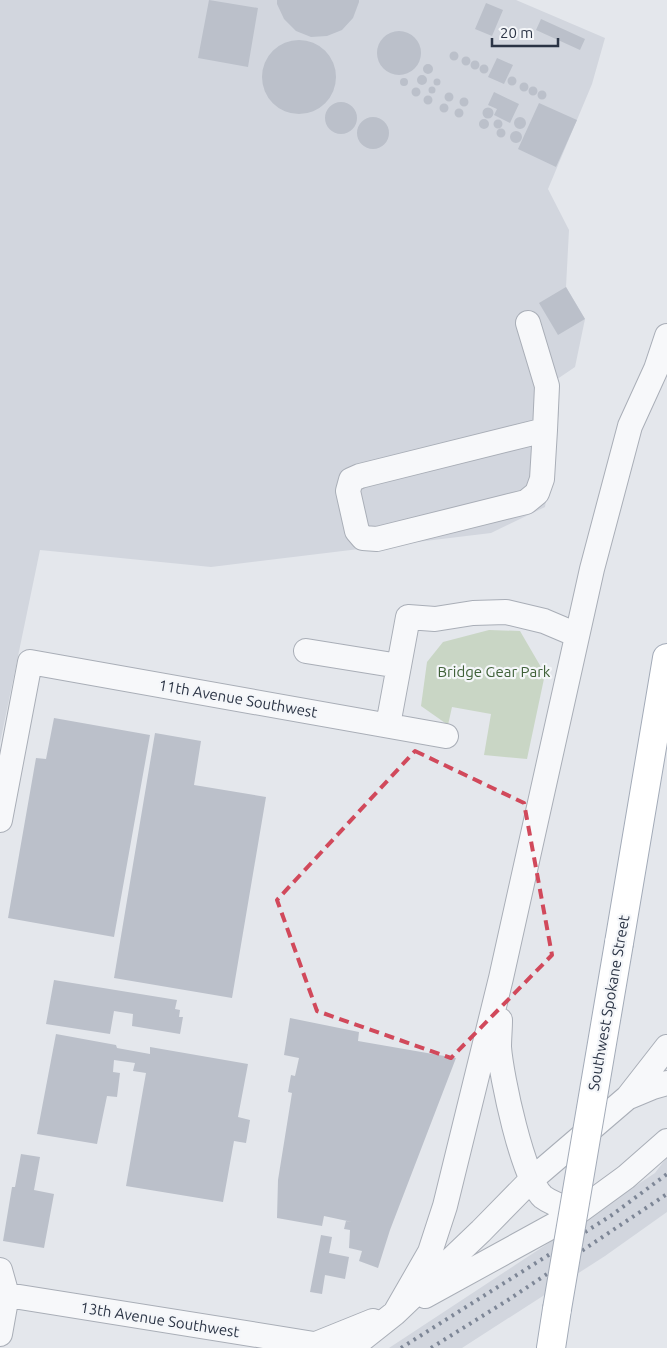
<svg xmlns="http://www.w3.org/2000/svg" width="667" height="1348" viewBox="0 0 667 1348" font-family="Ubuntu,sans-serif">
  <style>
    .built { fill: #d2d6de }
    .green { fill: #c9d6c5 }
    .building { fill: #bbc0ca }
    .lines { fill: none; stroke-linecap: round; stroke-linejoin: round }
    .minor-casing { stroke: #a9aeb7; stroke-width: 26 }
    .major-casing { stroke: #a3abb8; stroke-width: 30 }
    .minor { stroke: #f7f8fa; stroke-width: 24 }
    .major { stroke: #fff; stroke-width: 28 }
    .rail { stroke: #7d8696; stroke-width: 4; stroke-dasharray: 2.5 5; stroke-linecap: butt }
    .major-bridge-casing { stroke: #a3abb8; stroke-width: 30; stroke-linecap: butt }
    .major-bridge { stroke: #fff; stroke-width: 28 }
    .marked { fill: none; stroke: #d1495b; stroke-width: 4; stroke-dasharray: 10 6; stroke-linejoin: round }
    .labels { text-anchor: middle; stroke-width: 4.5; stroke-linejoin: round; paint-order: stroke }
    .park-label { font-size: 15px; fill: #3f6138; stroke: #f4f6f9 }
    .street-label { font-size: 15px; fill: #2b3445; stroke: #f4f6f9 }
  </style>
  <rect width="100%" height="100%" fill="#e4e7ec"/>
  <path class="built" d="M0,0H516L605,38L592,84L548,189L569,230L566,287L585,319L575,367L547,386L559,412L545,507L491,533L211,567L40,550L0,743Z
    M667,1157V1212L605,1256L462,1348H389L655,1173Z"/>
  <path class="green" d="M489,630L520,631L545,674L527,759L484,755L491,714L452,707L448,725L421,706L427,662L443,642Z"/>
  <path class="building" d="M209,0L258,8L248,67L198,58Z
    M277,0H359V2L353,18L342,30L327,36L311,37L296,31L284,19L277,4Z
    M486,3L503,10L492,36L475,29Z
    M541,19L585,39L580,50L536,30Z
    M377 53a22 22 0 1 1 44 0a22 22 0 1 1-44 0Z
    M262 77a37 37 0 1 1 74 0a37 37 0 1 1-74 0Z
    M449.5 56a4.5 4.5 0 1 1 9 0a4.5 4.5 0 1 1-9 0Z
    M461.5 61a4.5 4.5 0 1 1 9 0a4.5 4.5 0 1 1-9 0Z
    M497,58L513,65L504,84L488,77Z
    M470.5 65a4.5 4.5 0 1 1 9 0a4.5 4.5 0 1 1-9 0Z
    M423 69a5 5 0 1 1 10 0a5 5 0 1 1-10 0Z
    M479.5 69a4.5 4.5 0 1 1 9 0a4.5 4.5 0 1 1-9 0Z
    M417 80a5 5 0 1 1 10 0a5 5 0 1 1-10 0Z
    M507.5 81a4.5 4.5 0 1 1 9 0a4.5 4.5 0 1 1-9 0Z
    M400 82a4 4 0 1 1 8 0a4 4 0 1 1-8 0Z
    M433.5 82a3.5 3.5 0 1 1 7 0a3.5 3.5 0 1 1-7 0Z
    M519.5 87a4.5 4.5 0 1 1 9 0a4.5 4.5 0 1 1-9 0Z
    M428.5 90a3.5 3.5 0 1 1 7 0a3.5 3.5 0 1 1-7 0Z
    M528.5 91a4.5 4.5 0 1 1 9 0a4.5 4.5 0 1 1-9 0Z
    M411.5 92a4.5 4.5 0 1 1 9 0a4.5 4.5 0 1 1-9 0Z
    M537.5 95a4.5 4.5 0 1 1 9 0a4.5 4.5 0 1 1-9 0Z
    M494,92L519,104L510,123L494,115L497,109L488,105Z
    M444.5 97a4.5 4.5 0 1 1 9 0a4.5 4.5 0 1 1-9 0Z
    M423.5 100a4.5 4.5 0 1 1 9 0a4.5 4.5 0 1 1-9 0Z
    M459.5 102a4.5 4.5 0 1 1 9 0a4.5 4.5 0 1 1-9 0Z
    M325 118a16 16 0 1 1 32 0a16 16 0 1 1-32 0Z
    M539,103L577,120L556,167L518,149Z
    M439.5 108a4.5 4.5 0 1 1 9 0a4.5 4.5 0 1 1-9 0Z
    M482.5 113a5.5 5.5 0 1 1 11 0a5.5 5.5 0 1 1-11 0Z
    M454.5 113a4.5 4.5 0 1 1 9 0a4.5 4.5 0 1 1-9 0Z
    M514 123a6 6 0 1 1 12 0a6 6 0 1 1-12 0Z
    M357 133a16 16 0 1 1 32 0a16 16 0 1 1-32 0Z
    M479 124a5 5 0 1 1 10 0a5 5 0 1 1-10 0Z
    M493.5 124a4.5 4.5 0 1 1 9 0a4.5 4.5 0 1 1-9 0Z
    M496.5 133a4.5 4.5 0 1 1 9 0a4.5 4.5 0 1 1-9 0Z
    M510 137a6 6 0 1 1 12 0a6 6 0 1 1-12 0Z
    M566,287L585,319L558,335L539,303Z
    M54,718L150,735L114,937L8,918L36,758L46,759Z
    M155,733L201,741L194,785L266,797L232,998L114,978Z
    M54,980L177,1000L175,1009L180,1010L179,1017H183L180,1034L132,1026L133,1014L114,1011L110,1034L46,1024Z
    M290,1018L359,1032L358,1041L456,1058L390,1230L378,1268L359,1261L362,1251L349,1248L350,1230L344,1229L346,1221L352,1222L324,1216L322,1226L277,1218L278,1180L292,1093L288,1092L291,1075L295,1076L299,1058L284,1055Z
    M56,1034L116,1045L117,1048L150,1054V1047L248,1064L238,1117L250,1120L246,1143L234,1141L223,1202L126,1186L146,1073L133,1071L135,1063L114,1060L113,1072L120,1073L117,1097L107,1096L97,1144L37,1134Z
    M21,1154L40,1157L34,1190L54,1194L44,1248L3,1241L12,1187H15Z
    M321,1235L332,1237L329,1253L349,1257L345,1279L325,1275L322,1294L310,1292Z"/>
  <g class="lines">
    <defs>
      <path id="minor" d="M528,323L547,386L545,430L360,476L351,480L348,491L357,531L363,538L377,539L526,502L537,493L542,479L545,430
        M306,651L399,666
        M388,725L408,617L435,619L473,613L506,612L544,621L577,635
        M0,820L30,662L446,736
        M500,1020C500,1029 499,1038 499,1047C501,1075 523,1180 543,1197C552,1204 566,1208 578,1212
        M629,1097L653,1087L667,1083
        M0,1270L7,1295L0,1334
        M7,1295L314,1344
        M425,1296L578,1212L626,1177L667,1141
        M395,1313L430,1252L445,1206L501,978L592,569L630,426L656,369L667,336
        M306,1348L373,1321
        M351,1348L395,1313L481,1231L531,1180L628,1097L667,1047"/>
      <path id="major" d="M619,943L667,658
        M551,1348L557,1309"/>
    </defs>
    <use href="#minor" class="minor-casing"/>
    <use href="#major" class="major-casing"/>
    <use href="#minor" class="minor"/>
    <use href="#major" class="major"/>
    <path class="rail" d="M401,1348L612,1215L667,1174
      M431,1348L508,1300L667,1194"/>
    <defs>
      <path id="major-bridge" d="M557,1309L619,943"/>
    </defs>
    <use href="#major-bridge" class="major-bridge-casing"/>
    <use href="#major-bridge" class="major-bridge"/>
  </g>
  <path class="marked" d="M415,751L524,803L552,955L451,1058L317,1011L277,900Z"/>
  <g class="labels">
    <g class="park-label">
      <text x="494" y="677">Bridge Gear Park</text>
    </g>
    <g class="street-label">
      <text transform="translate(238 699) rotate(10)" y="5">11th Avenue Southwest</text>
      <text transform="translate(609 1003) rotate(-80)" y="5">Southwest Spokane Street</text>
      <text transform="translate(160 1320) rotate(9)" y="5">13th Avenue Southwest</text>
    </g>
  </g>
  <path d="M492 38v8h66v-8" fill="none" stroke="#2b3445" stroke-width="2.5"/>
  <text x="500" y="38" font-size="15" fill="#2b3445" stroke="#f4f6f9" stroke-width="4" paint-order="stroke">20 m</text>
</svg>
